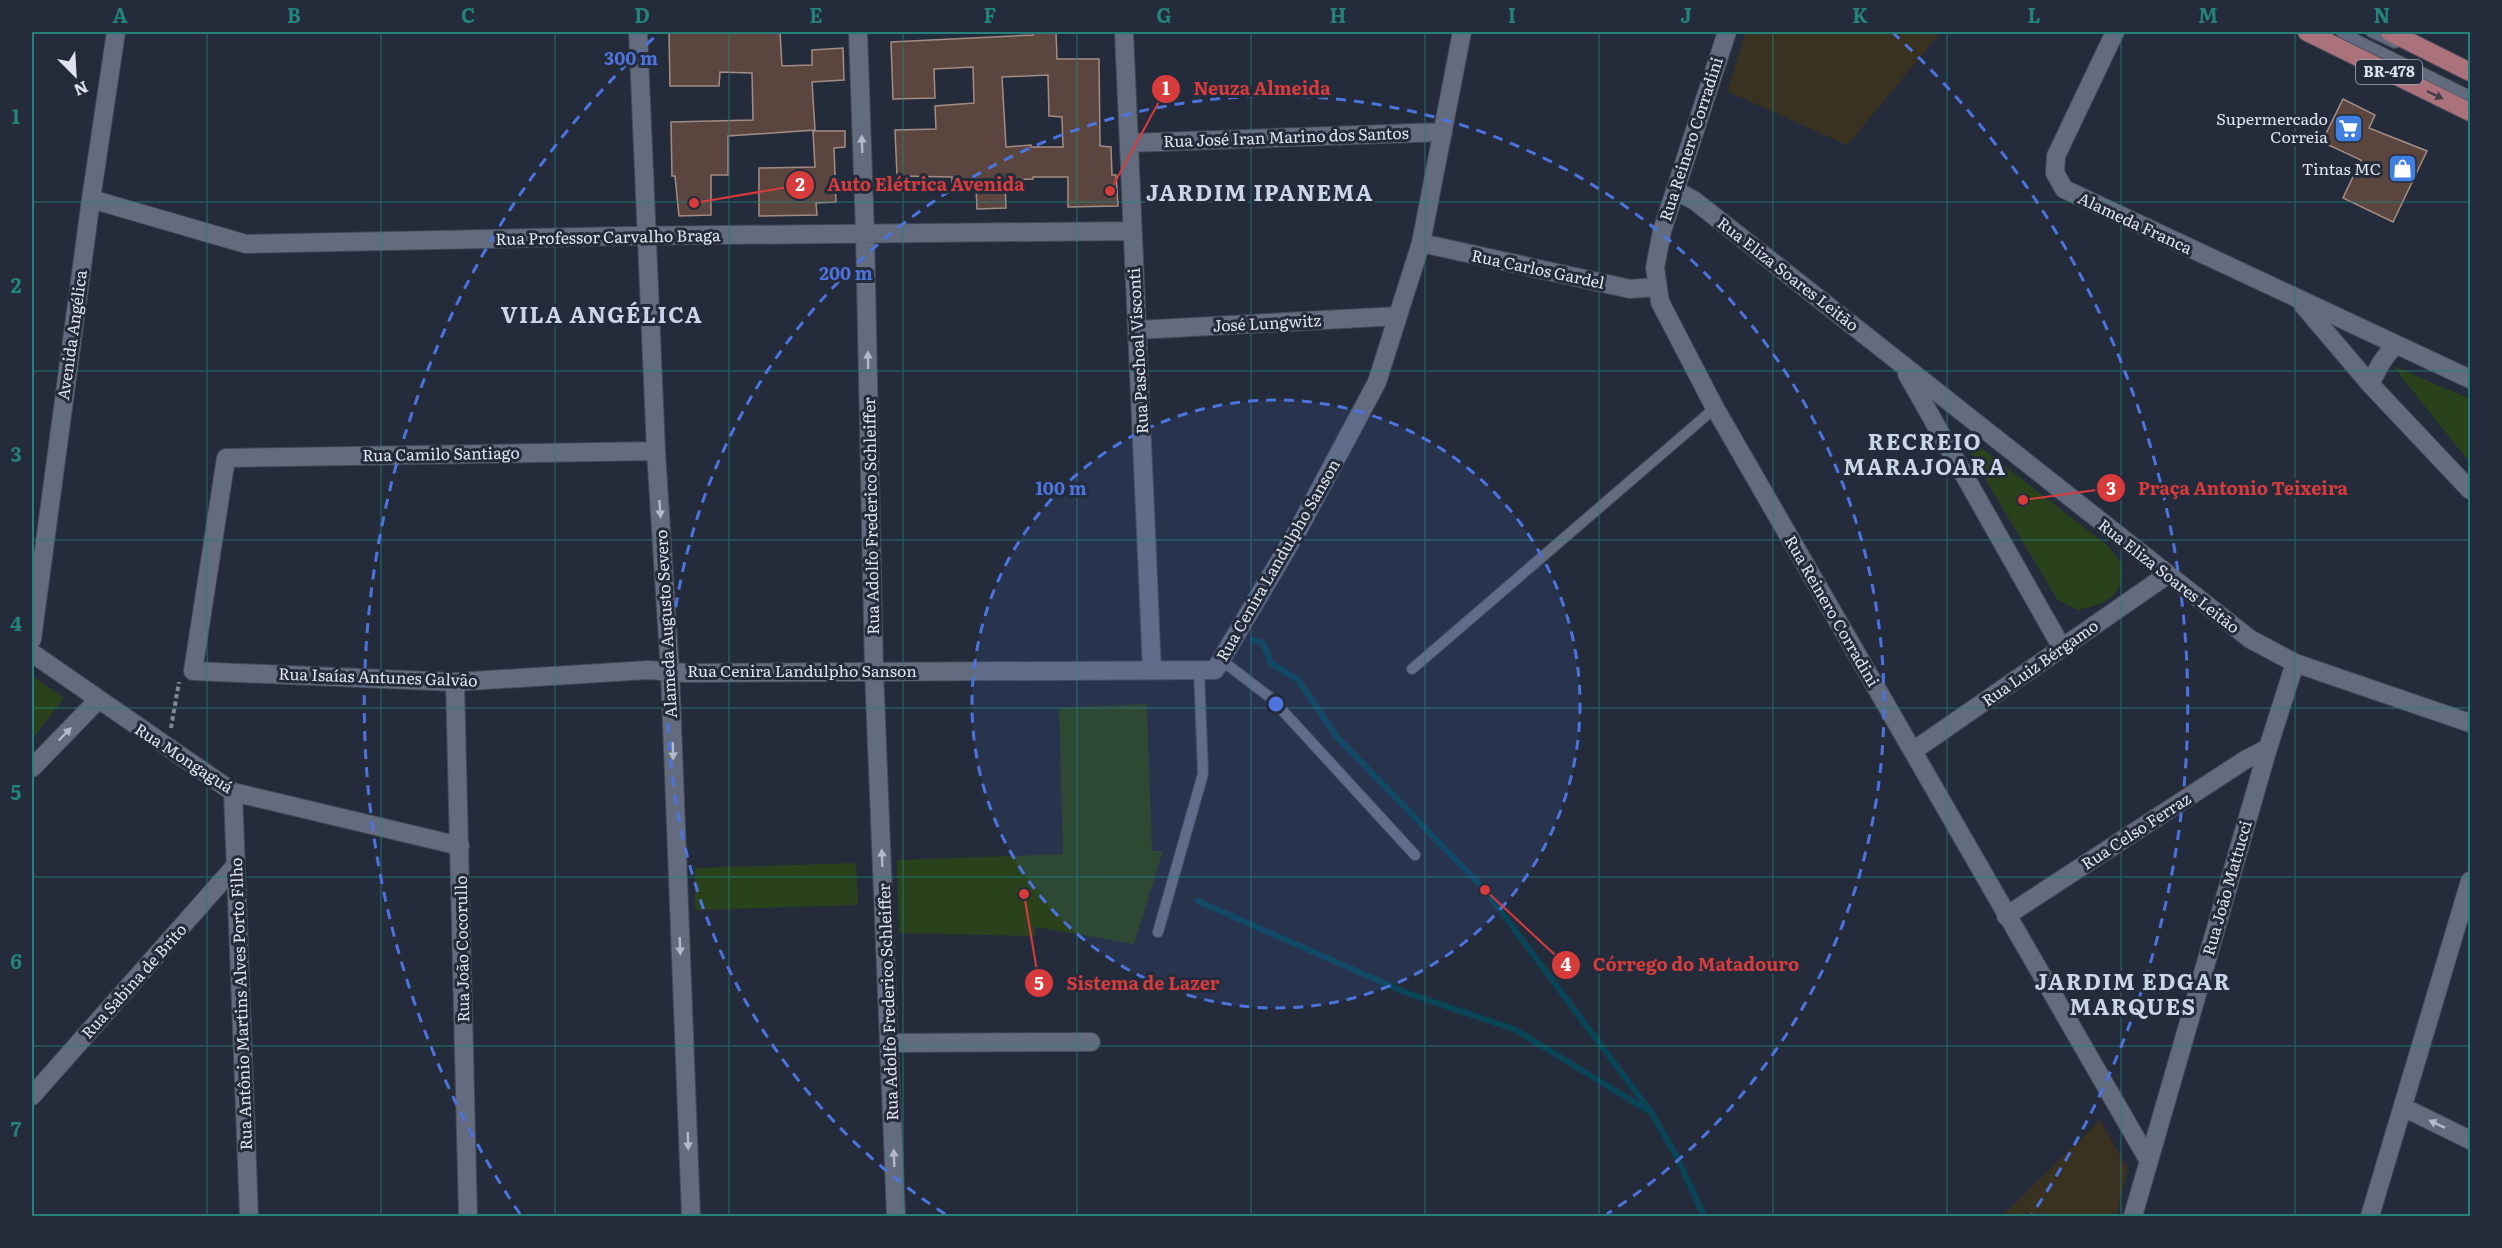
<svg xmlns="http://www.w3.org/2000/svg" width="2502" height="1248" viewBox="0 0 2502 1248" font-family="Literata,serif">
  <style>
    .education { fill: #3a3221 }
    .green { fill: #2a421c }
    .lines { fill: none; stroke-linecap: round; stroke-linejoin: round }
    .stream { stroke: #0a4457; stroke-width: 6 }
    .building { fill: #5a463f; stroke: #a38c84; stroke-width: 1.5; fill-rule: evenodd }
    .lane-casing { stroke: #434957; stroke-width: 12 }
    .street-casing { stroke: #434957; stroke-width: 20 }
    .primary-casing { stroke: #434957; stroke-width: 20 }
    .path { stroke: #818794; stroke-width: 4; stroke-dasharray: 4.5 3; stroke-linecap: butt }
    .lane { stroke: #636b7e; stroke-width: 10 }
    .street { stroke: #636b7e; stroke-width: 18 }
    .primary { stroke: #ab727b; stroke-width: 18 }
    .oneway { fill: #463d4b }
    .oneway2 { fill: #b3b9c6 }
    .grid { fill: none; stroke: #24817b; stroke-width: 1.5; stroke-opacity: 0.55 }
    .ring { fill: none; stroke: #4d73dd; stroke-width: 3; stroke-dasharray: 10 8 }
    .labels { text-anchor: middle; stroke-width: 6; stroke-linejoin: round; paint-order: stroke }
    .shield { fill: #242b3b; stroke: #a6acb8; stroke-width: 1.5 }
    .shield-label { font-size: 15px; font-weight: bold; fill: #dee3ed }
    .poi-label { font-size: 16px; fill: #dee3ed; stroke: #242b3b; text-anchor: end }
    .street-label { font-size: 16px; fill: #dee3ed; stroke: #242b3b }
    .district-label { font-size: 22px; font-weight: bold; letter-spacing: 1.5px; fill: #cbd5ea; stroke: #242b3b }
    .centre { fill: #4d73dd; stroke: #242b3b; stroke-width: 3 }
    .ring-label { font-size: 18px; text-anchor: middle; font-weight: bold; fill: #4d73dd; stroke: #242b3b; stroke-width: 6; stroke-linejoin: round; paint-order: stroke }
    .leader { fill: none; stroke: #d73b3c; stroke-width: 2 }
    .callout-dot { fill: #d73b3c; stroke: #242b3b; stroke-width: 2 }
    .mark-label { font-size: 18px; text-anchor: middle; font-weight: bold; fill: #fff }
    .callout-label { font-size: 18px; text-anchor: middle; font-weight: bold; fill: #d73b3c; stroke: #242b3b; stroke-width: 6; stroke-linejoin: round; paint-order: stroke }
    .neatline { fill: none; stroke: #24817b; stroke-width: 2 }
    .grid-label { font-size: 20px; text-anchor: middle; font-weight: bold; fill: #24817b }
  </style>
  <rect width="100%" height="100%" fill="#242b3b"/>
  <path class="education" d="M1746,32H1941L1847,145L1727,91Z
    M2100,1120L2128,1169L2116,1216H2002Z"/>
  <path class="green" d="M2393,366L2470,399V463Z
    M1980,447L2108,546L2122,565C2121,571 2122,579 2120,584C2115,602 2092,607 2077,610L2057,599L1970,453L1973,448Z
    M32,676L64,698L32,739Z
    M1147,704L1152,851H1163L1134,944L1036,927L1034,936L899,933L897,860L1063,854L1059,708Z
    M856,863L858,905L695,910V868Z"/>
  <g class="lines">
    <path class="stream" d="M1253,640L1263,643L1271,663L1298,680L1337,737L1485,890L1651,1112L1677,1157L1704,1216
      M1198,901L1404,992L1514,1029L1647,1110"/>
  </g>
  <path class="building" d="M669,32H780L782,66L812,65V50L843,48L844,80L812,82L815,130L728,136V175H711V215L679,216L675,176H672L671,122L753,120L752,73L720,72L719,86H670Z
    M1033,32H1056L1057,59H1099L1100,146L1111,147L1112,175H1116L1118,206L1068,207V177H1033V179L1005,180L1006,208L977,209L976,187L952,189V177L897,176L895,130L936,129L935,106L974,103L973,67L934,69L935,98L893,99L891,42L1033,35ZM1048,75L1049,116L1062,117L1063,147H1031V145L1006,147L1002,77Z
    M2343,99L2375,115L2369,128L2427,151L2393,222L2343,198L2361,160L2322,142Z
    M813,131H845V147L834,148L836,202L816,203L817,215L759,216V168L815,167Z"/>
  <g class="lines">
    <defs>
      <path id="lane" d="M2341,32L2470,96
        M2371,32L2395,43
        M1221,660L1271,698L1415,855
        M1412,669L1715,408
        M1158,932L1203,774L1199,670"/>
      <path id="street" d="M638,32L656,451L670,672L691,1216
        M858,32L865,233L874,671L896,1216
        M1124,32L1152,670
        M1727,32L1662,231L1655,268L1660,302L1715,408L2149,1161
        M2115,32L2056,156L2055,173L2064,189L2470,379
        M1129,143L1443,132
        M1675,190L1695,201L2250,639L2295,663L2470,723
        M91,199L246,244L624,236L1132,231
        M1421,243L1630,289L1656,287
        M2303,305L2370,384L2470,490
        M1137,330L1398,316
        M1907,374L2062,648
        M2370,384L2381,363L2395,344
        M656,451L226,458L193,671L455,682L648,670L687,673L1215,670L1298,530L1377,382L1421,243L1462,32
        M32,639L91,199L116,32
        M32,653L233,792L460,846
        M455,682L468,1216
        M1913,751L2167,575
        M32,768L98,700
        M233,792L249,1216
        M2006,916L2245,760L2268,748
        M889,1043L1091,1042
        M32,1096L236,865
        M2403,1107L2470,1140
        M2133,1216L2268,748L2295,663
        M2370,1216L2470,881"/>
      <path id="primary" d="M2307,32L2470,112
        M2390,32L2470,72"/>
    </defs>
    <use href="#lane" class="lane-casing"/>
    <use href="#street" class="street-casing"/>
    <use href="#primary" class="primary-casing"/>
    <path class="path" d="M171,728L179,682"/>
    <use href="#lane" class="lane"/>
    <use href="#street" class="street"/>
    <use href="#primary" class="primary"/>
  </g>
  <defs><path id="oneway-solid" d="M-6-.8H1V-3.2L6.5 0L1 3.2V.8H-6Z" transform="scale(1.5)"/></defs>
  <use class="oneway" href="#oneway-solid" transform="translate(2435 95) rotate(26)"/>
  <g class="oneway2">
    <use href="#oneway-solid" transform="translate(862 144) rotate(-92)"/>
    <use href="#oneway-solid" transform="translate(868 360) rotate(-91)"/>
    <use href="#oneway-solid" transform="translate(660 509) rotate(86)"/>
    <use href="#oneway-solid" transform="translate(65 734) rotate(-46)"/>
    <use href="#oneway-solid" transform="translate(673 751) rotate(88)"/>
    <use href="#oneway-solid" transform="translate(882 858) rotate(-92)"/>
    <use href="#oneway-solid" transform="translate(680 946) rotate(88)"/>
    <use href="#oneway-solid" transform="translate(2437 1124) rotate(-154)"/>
    <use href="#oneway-solid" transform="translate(688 1141) rotate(88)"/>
    <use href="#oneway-solid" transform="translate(894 1158) rotate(-92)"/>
  </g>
  <path class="grid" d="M207,32V1216M381,32V1216M555,32V1216M729,32V1216M903,32V1216M1077,32V1216M1251,32V1216M1425,32V1216M1599,32V1216M1773,32V1216M1947,32V1216M2121,32V1216M2295,32V1216M32,202H2470M32,371H2470M32,540H2470M32,708H2470M32,877H2470M32,1046H2470"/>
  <circle cx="1276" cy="704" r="304" fill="#4d73dd" fill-opacity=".12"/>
  <g class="ring">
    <circle cx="1276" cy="704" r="304"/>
    <path d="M945 1214A608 608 0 1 1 1607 1214"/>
    <path d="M520 1214A912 912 0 0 1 660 32M1892 32A912 912 0 0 1 2032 1214"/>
  </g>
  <defs>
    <symbol id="supermarket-square" viewBox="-11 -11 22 22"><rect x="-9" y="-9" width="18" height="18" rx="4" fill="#3f7fe0" stroke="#242b3b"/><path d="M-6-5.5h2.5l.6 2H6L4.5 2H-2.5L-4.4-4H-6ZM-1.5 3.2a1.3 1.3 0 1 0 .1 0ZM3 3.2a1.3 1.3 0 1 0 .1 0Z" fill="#fff"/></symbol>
    <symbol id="shop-square" viewBox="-11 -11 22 22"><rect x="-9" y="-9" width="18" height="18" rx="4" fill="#3f7fe0" stroke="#242b3b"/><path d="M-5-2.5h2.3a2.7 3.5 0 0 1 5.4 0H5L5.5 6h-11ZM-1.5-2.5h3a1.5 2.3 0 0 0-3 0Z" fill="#fff"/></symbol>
  </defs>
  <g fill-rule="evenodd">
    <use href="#supermarket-square" x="2332" y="112" width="33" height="33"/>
    <use href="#shop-square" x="2386" y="152" width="33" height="33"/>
  </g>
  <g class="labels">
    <rect class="shield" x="2356" y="60" width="66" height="24" rx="4.5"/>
    <g class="shield-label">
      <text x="2389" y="77">BR-478</text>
    </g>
    <g class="poi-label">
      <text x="2328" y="125">Supermercado<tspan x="2328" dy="18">Correia</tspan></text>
      <text x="2381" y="175">Tintas MC</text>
    </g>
    <g class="street-label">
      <text transform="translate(1286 137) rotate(-2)" y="6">Rua José Iran Marino dos Santos</text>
      <text transform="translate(1691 139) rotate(-72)" y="6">Rua Reinero Corradini</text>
      <text transform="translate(2135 223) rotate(25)" y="6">Alameda Franca</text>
      <text transform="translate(608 237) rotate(-1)" y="6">Rua Professor Carvalho Braga</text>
      <text transform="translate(1538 269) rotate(12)" y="6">Rua Carlos Gardel</text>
      <text transform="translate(1788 274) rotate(38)" y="6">Rua Eliza Soares Leitão</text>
      <text transform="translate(1267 323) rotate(-3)" y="6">José Lungwitz</text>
      <text transform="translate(72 335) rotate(-82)" y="6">Avenida Angélica</text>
      <text transform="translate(1138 351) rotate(-93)" y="6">Rua Paschoal Visconti</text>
      <text transform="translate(441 454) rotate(-1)" y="6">Rua Camilo Santiago</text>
      <text transform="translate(871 516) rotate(-91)" y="6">Rua Adolfo Frederico Schleiffer</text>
      <text transform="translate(1278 560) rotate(-60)" y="6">Rua Cenira Landulpho Sanson</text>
      <text transform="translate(2169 576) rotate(38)" y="6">Rua Eliza Soares Leitão</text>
      <text transform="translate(1832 611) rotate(60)" y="6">Rua Reinero Corradini</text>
      <text transform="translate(666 624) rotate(-93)" y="6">Alameda Augusto Severo</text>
      <text transform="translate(2040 663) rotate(-35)" y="6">Rua Luiz Bérgamo</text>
      <text x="802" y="677">Rua Cenira Landulpho Sanson</text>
      <text transform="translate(378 677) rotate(2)" y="6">Rua Isaías Antunes Galvão</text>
      <text transform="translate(184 758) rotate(33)" y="6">Rua Mongaguá</text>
      <text transform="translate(2136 831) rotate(-33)" y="6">Rua Celso Ferraz</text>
      <text transform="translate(2227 888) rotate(-74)" y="6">Rua João Mattucci</text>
      <text transform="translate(462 949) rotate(-91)" y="6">Rua João Cocorullo</text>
      <text transform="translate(134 981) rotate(-48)" y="6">Rua Sabina de Brito</text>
      <text transform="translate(888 1002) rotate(-92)" y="6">Rua Adolfo Frederico Schleiffer</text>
      <text transform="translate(241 1004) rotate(-92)" y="6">Rua Antônio Martins Alves Porto Filho</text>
    </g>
    <g class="district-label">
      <text x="1260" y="201">JARDIM IPANEMA</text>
      <text x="602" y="323">VILA ANGÉLICA</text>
      <text x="1925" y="450">RECREIO<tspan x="1925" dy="25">MARAJOARA</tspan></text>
      <text x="2133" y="990">JARDIM EDGAR<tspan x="2133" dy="25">MARQUES</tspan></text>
    </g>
  </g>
  <circle cx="1276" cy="704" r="9" class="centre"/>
  <g class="ring-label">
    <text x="631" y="65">300 m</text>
    <text x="846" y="280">200 m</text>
    <text x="1061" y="495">100 m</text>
  </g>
  <path class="leader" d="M1110 191L1166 89M694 203L800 185M2023 500L2111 488M1485 890L1566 965M1024 894L1039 983"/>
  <g class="callout-dot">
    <circle cx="1110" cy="191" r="6"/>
    <circle cx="694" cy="203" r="6"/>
    <circle cx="2023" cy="500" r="6"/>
    <circle cx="1485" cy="890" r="6"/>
    <circle cx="1024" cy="894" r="6"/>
    <circle cx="1166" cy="89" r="15"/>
    <circle cx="800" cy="185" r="15"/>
    <circle cx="2111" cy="488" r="15"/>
    <circle cx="1566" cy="965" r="15"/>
    <circle cx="1039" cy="983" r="15"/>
  </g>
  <g class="mark-label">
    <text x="1166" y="95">1</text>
    <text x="800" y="191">2</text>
    <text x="2111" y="495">3</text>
    <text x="1566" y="971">4</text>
    <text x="1039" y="990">5</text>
  </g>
  <g class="callout-label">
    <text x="1262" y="95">Neuza Almeida</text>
    <text x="926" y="191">Auto Elétrica Avenida</text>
    <text x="2243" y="495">Praça Antonio Teixeira</text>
    <text x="1696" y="971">Córrego do Matadouro</text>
    <text x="1143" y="990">Sistema de Lazer</text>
  </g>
  <rect width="2502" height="1248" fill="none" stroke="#242b3b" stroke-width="66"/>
  <g transform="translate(75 75) rotate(156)" stroke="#242b3b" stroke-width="4.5" paint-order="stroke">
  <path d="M0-4.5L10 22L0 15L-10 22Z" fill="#dee3ed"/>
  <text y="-9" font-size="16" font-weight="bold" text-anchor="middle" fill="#dee3ed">N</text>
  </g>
  <rect x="33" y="33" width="2436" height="1182" class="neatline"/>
  <g class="grid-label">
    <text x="120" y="23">A</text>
    <text x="294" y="23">B</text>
    <text x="468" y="23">C</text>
    <text x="642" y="23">D</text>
    <text x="816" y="23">E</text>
    <text x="990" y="23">F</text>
    <text x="1164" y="23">G</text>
    <text x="1338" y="23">H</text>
    <text x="1512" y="23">I</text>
    <text x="1686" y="23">J</text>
    <text x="1860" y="23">K</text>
    <text x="2034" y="23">L</text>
    <text x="2208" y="23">M</text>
    <text x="2382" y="23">N</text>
    <text x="16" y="124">1</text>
    <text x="16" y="293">2</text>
    <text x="16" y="462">3</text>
    <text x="16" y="631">4</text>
    <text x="16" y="800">5</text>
    <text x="16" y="969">6</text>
    <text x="16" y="1137">7</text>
  </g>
</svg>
